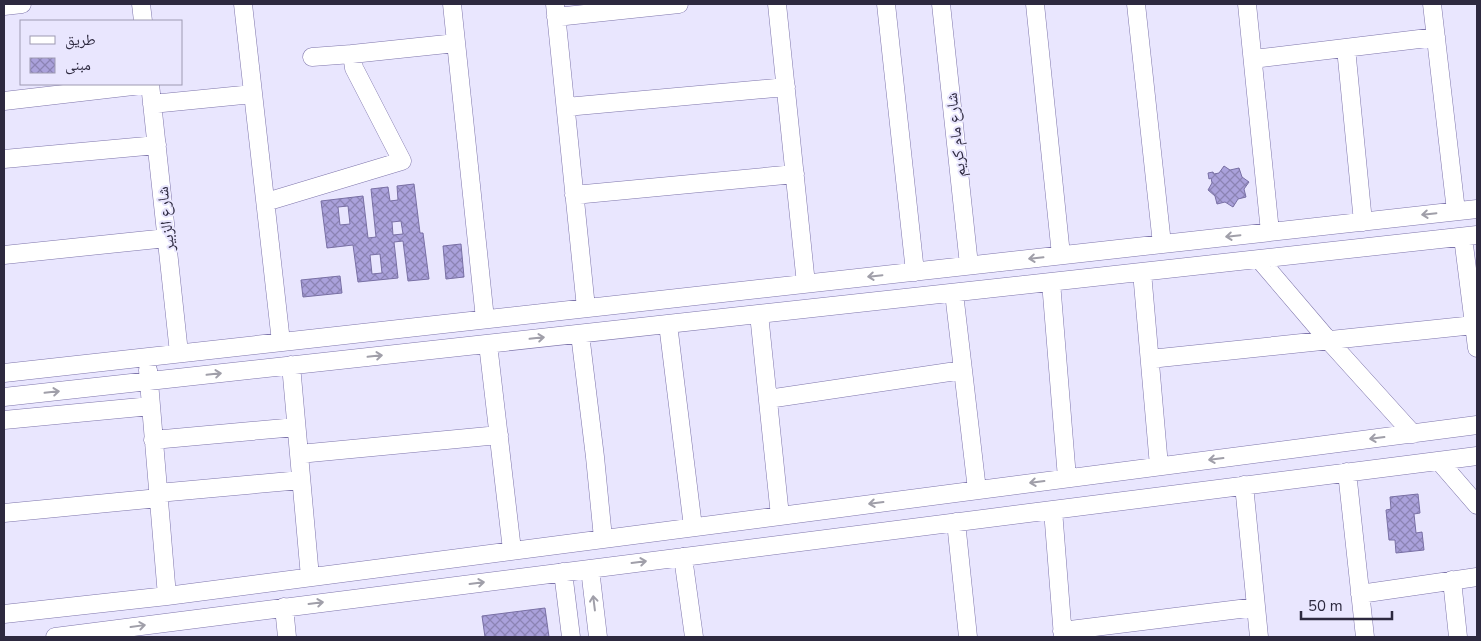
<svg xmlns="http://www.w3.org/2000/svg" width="1481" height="641" viewBox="0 0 1481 641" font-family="'Nunito Sans','Noto Naskh Arabic',sans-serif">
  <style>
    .building { fill: url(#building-cross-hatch); stroke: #786fa4; fill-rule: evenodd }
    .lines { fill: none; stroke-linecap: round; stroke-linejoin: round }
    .minor-casing { stroke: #7e75ab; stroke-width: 19 }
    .minor { stroke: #fff; stroke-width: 18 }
    .oneway { stroke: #a09fa9 }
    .labels { text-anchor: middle; stroke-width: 4; stroke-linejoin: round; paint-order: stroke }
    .street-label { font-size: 16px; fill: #2d293f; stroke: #e9e6fe }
  </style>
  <defs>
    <pattern id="building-cross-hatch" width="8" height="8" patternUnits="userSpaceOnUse" patternTransform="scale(1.25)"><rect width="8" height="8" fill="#aaa1db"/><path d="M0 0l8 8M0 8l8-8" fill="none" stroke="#8b83b3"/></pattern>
  </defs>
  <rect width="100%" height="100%" fill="#e9e6fe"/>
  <path class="building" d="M1224,166L1230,170L1239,168L1242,177L1249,182L1244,189L1246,197L1238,199L1233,207L1225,202L1217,204L1215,196L1208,190L1212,183L1211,178L1209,179L1208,173L1213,172L1214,174L1219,173Z
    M414,184L420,233H423L429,279L408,281L403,241L394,242L398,278L358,282L353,245L327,248L321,201L363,196L368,238L376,237L371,189L388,187L390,201L398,200L397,186ZM348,206L350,224L340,225L338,207ZM401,221L403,234L393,235L392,222ZM380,254L382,273L372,274L370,255Z
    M461,244L464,277L446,279L443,246Z
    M340,276L342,293L303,297L301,280Z
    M1418,494L1420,513L1414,514L1416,533L1422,532L1424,550L1396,553L1395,540H1389L1386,510L1391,509L1390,497Z
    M545,608L549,637H485L482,616Z"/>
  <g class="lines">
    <defs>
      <path id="minor" d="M141,4L143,21
        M243,4L281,342
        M452,4L485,319
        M555,4L586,308
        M777,4L806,284
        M886,4L915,272
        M941,4L969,265
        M1035,4L1061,255
        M1136,4L1162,244
        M1247,4L1270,232
        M1432,4L1456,211
        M4,6L22,4
        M556,17L679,4
        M1346,48L1363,222
        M312,57L352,54L456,43
        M1253,59L1436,37
        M150,84L179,353
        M4,101L150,84
        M152,104L253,94
        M566,107L786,87
        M4,159L157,145
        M574,195L795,174
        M266,202L402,161L354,68L352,54
        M1463,237L1477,348
        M4,255L167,238
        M1259,259L1329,341L1413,434
        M1142,272L1159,466
        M1051,282L1067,478
        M954,293L977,490
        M759,314L780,516
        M668,324L693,527
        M580,334L595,457L603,538
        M488,344L512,550
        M1150,359L1474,325
        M291,365L310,577
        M148,370L167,596
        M4,373L1477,209
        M4,397L1477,235
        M768,399L963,370
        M4,420L151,406
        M153,440L296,427
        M299,454L499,435
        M1439,461L1477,505
        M1347,472L1365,637
        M1244,485L1259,637
        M158,493L301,480
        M1053,510L1063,637
        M4,513L159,498
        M956,522L968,637
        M683,557L694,637
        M590,569L598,637
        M563,572L571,637
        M1452,580L1458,637
        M1360,594L1477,577
        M284,607L287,637
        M4,614L167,596L1477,425
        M1062,631L1256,607
        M55,637L1477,456"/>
    </defs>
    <use href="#minor" class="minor-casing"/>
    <use href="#minor" class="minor"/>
  </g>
  <defs><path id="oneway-shaft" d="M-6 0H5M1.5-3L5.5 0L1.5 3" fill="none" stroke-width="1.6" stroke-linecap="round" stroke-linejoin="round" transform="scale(1.25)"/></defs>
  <g class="oneway">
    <use href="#oneway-shaft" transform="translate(1429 214) rotate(174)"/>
    <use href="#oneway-shaft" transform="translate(1233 236) rotate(174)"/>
    <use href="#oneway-shaft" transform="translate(1036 258) rotate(174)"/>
    <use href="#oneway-shaft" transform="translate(875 276) rotate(174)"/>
    <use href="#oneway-shaft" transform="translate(537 338) rotate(-6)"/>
    <use href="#oneway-shaft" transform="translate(375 356) rotate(-6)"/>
    <use href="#oneway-shaft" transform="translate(214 374) rotate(-6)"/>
    <use href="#oneway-shaft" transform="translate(52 392) rotate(-6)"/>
    <use href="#oneway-shaft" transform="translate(1377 438) rotate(173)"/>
    <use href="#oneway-shaft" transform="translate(1216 459) rotate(173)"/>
    <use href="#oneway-shaft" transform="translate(1037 482) rotate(173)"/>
    <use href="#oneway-shaft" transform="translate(876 503) rotate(173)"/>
    <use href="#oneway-shaft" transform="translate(639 562) rotate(-7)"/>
    <use href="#oneway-shaft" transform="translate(477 583) rotate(-7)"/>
    <use href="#oneway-shaft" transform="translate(316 603) rotate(-7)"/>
    <use href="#oneway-shaft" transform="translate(594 603) rotate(-97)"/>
    <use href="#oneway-shaft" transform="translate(138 626) rotate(-8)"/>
  </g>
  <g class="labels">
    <g class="street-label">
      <text transform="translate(955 135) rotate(-96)" y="6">شارع مام كريم</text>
      <text transform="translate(165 219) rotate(-96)" y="6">شارع الزبير</text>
    </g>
  </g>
  <rect width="1481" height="641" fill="none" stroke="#2d293f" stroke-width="10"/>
  <rect x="20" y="20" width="162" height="65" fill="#e9e6fe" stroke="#9e9ab2"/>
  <rect x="30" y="36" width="25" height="8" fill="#ffffff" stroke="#9e9ab2"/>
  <text x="65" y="45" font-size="15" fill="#2d293f">طريق</text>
  <rect x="30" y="58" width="25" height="15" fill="url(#building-cross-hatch)" stroke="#9e9ab2"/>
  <text x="65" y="70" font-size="15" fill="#2d293f">مبنى</text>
  <path d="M1301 611v8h91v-8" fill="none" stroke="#2d293f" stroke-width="2.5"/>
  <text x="1308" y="611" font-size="15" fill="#2d293f" stroke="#e9e6fe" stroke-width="4" paint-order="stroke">50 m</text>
</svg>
